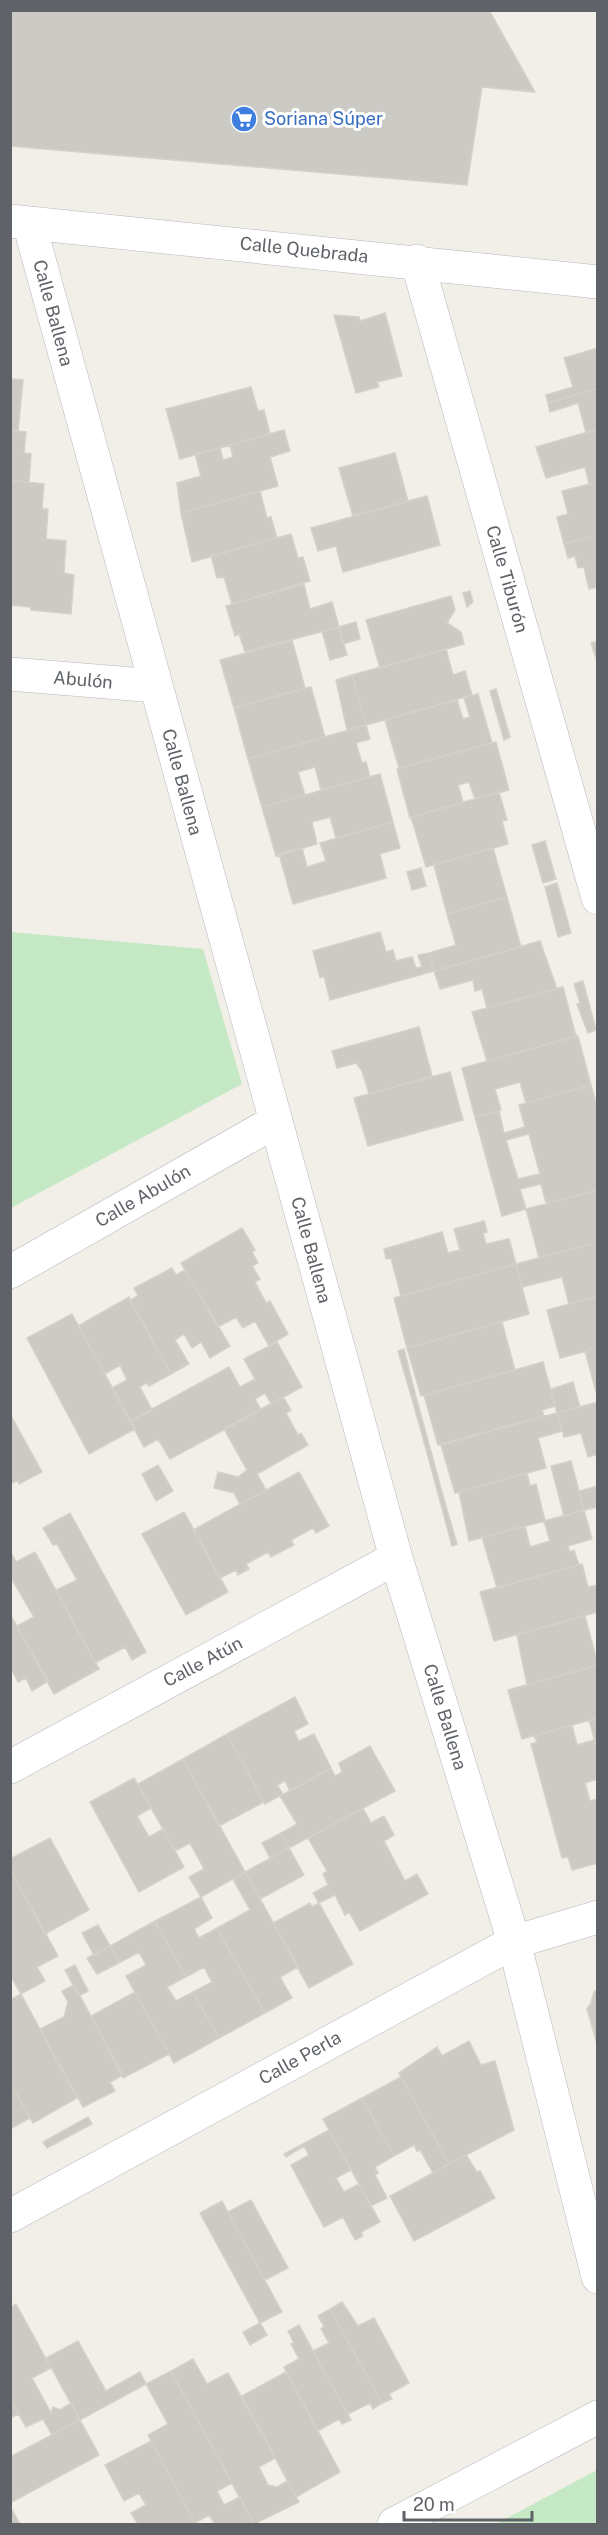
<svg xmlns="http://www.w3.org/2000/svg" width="608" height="2535" viewBox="0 0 608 2535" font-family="'Public Sans',sans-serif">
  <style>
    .green { fill: #c5e8c5 }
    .building { fill: #cccac5; stroke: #d6d1c6; stroke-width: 1.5; fill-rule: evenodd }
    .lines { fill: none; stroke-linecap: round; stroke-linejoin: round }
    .minor-casing { stroke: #b5b8bc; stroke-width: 34 }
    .minor { stroke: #fff; stroke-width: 33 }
    .labels { text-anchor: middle; stroke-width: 6; stroke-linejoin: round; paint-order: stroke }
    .shop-label { font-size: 18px; fill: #366cbe; stroke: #fff; text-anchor: start }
    .street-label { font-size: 18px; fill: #5f6368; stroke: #fff }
  </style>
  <rect width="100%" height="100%" fill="#f1efe8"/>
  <path class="green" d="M11,932L203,949L242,1084L11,1208Z
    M597,2470V2524H496Z"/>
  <path class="building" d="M10,10H489L535,92L482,87L467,185L10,146Z
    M385,313L402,376L377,382L379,387L356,393L334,315L359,317L360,321Z
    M598,348V388L548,403L546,395L573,387L564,358Z
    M10,379L23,380L18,431L10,430Z
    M251,387L258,411L264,410L270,434L180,459L166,409Z
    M598,388V429L586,432L578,403L550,412L548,403Z
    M598,429V482L589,484L585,467L546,478L536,447Z
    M10,430L26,432L24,453L31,454L29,482L10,480Z
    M284,430L290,451L270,457L278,486L181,513L177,483L201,476L195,454L220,448L223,460L233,457L230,445Z
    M395,453L408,501L353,516L339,468Z
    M10,480L44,484L42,509H48L46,539L66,541L64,573L74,575L71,614L31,610V607L10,605Z
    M598,482V535L564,544L557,517L568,514L562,491Z
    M260,491L267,518L271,517L277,538L192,562L181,513Z
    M427,496L440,545L343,572L336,546L318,551L311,528Z
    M291,534L298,558L303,557L310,581L232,604L224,577L217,578L211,556Z
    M598,535V587L589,589L584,567L578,568L575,556L568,558L564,544Z
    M304,584L310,609L332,602L339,627L245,652L239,634L235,636L226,606Z
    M470,591L473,602L467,607L463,593Z
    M451,596L455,610L447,623L461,632L464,644L380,668L366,620Z
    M356,622L360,639L343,644L339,627Z
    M339,627L347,655L330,660L322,631Z
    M292,640L305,688L234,708L220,660Z
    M598,641V664L591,643Z
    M446,649L453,675L465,671L472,695L366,725L352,675Z
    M352,675L366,725L347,730L336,680Z
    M311,687L325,737L248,759L234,708Z
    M496,689L510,737L504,740L490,691Z
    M478,694L492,743L399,768L385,720L457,700L463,719L470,717L464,698Z
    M366,725L370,739L356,743L362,763L366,762L370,777L321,790L315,767L298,772L305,795L262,807L248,759Z
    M496,742L509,790L475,799L469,782L458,785L463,802L410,818L397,769Z
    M380,774L393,822L336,838L330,817L312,822L317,844L276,856L262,807Z
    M499,792L507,820L502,821L508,844L426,867L411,817Z
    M393,822L400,848L380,854L386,878L293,904L279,854L302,848L307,867L326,861L320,843Z
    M545,841L556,879L543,883L532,845Z
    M493,848L507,897L447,914L434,865Z
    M421,868L426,886L412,890L407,872Z
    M557,883L571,933L558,937L545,887Z
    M507,897L521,947L434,971L429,953L456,945L447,914Z
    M380,932L386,952L393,950L396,961L412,957L416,968L422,967L418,955L429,953L434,971L330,1000L324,976L320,978L313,951Z
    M540,941L557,989L487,1008L482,989L475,991L473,980L440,989L434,971Z
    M583,981L596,1030L588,1033L577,1004L580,1003L574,984Z
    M563,987L576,1036L487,1061L472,1012Z
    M419,1027L432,1076L369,1094L362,1071L356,1063L337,1068L332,1051Z
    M578,1036L591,1085L526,1103L520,1082L495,1089L501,1110L475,1117L462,1068Z
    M450,1072L463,1120L368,1146L354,1098Z
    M591,1085L598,1110V1190L546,1203L541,1184L520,1189L526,1209L502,1216L475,1117L499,1111L504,1133L525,1127L519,1105ZM529,1134L540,1174L518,1179L506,1140Z
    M598,1190V1242L539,1258L526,1209Z
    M484,1221L487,1232L483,1233L486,1244L509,1239L516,1264L401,1296L391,1258L386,1259L384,1249L442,1232L448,1253L460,1250L454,1229Z
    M242,1228L255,1250L252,1252L258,1263L252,1266L260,1279L255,1282L266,1303L270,1301L288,1334L269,1346L255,1321L243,1328L236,1317L218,1327L181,1263Z
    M598,1242V1296L569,1304L562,1277L522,1287L516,1264Z
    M516,1264L529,1314L407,1348L394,1298Z
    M172,1268L176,1275L185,1270L230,1346L210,1358L201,1342L192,1348L184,1334L175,1340L189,1364L171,1374L130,1300L138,1296L134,1288Z
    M598,1296V1348L560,1358L547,1310Z
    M129,1297L171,1374L149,1386L146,1383L140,1387L152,1410L130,1421L112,1388L127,1380L120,1365L105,1374L78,1326Z
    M72,1314L135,1429L89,1454L27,1338Z
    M502,1322L515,1370L421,1396L407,1348Z
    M277,1342L302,1387L271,1404L265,1393L255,1399L261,1410L170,1459L158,1439L144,1447L130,1421L229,1367L240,1387L255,1379L244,1359Z
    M598,1348V1399L585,1351Z
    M404,1349L416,1397L412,1399L398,1351Z
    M543,1362L555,1406L542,1410L544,1416L438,1445L424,1395Z
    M573,1382L580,1407L557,1413L551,1389Z
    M283,1397L291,1410L286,1413L298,1435L301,1433L308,1445L257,1474L266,1490L240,1504L234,1493L214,1488L218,1472L238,1477L247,1470L224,1429Z
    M416,1397L430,1448L426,1449L412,1399Z
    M598,1402V1454L588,1457L581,1433L564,1437L557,1413Z
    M557,1413L562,1431L538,1438L546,1468L455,1493L441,1445Z
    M10,1414L42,1472L19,1484L18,1480L10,1484Z
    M430,1448L443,1496L439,1497L426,1449Z
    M571,1461L584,1510L564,1516L551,1466Z
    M158,1465L173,1491L156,1501L142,1474Z
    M299,1472L329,1526L316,1533L313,1528L291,1540L294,1545L271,1557L268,1552L246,1564L249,1569L238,1575L236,1570L220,1578L193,1530Z
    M527,1473L530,1486L536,1484L545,1521L469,1541L459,1492Z
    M598,1486V1507L584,1510L579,1491Z
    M443,1496L457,1544L452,1546L439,1497Z
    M584,1510L592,1539L568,1546L570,1552L574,1550L579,1565L497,1588L482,1537L525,1526L530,1547L550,1541L544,1521Z
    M184,1512L228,1592L186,1615L142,1534Z
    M70,1513L146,1652L132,1660L125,1647L95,1663L56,1590L77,1580L57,1544L53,1545L43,1528Z
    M10,1551L16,1562L35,1552L99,1669L54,1694L17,1626L34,1617L10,1576Z
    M582,1564L588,1587L598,1585V1612L494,1641L480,1592Z
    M10,1614L48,1681L32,1691L26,1678L18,1682L10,1666Z
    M585,1616L598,1665L527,1685L517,1635Z
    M598,1665V1718L522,1739L508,1690Z
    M295,1697L308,1724L294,1731L299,1741L314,1734L331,1768L290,1791L285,1781L277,1785L283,1794L265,1804L227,1734Z
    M598,1718V1749H597L589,1720Z
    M572,1725L577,1745L594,1740L598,1750V1779L585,1783L590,1801L598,1799V1863L572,1870L568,1857L562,1858L531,1744L537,1742L534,1736Z
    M227,1734L264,1802L219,1826L183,1759Z
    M370,1746L395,1791L289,1848L281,1833L297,1824L280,1796L331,1768L335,1776L342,1772L339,1763Z
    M183,1759L245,1872L201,1897L189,1877L204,1869L190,1843L175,1851L138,1784Z
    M134,1778L151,1808L137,1816L149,1837L163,1829L184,1867L139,1892L90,1802Z
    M363,1808L371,1823L384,1816L394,1835L384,1841L405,1881L417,1874L428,1894L360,1931L349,1912L345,1915L335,1895L319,1903L313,1893L328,1885L323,1874L327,1871L308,1838Z
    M281,1833L289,1848L270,1858L262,1843Z
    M50,1838L89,1910L45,1934L10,1869V1859Z
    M289,1848L304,1875L260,1899L245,1872Z
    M10,1869L58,1956L37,1967L45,1981L21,1994L10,1975Z
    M245,1872L298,1967L280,1977L292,1998L265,2013L217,1928L250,1910L233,1879Z
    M201,1897L212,1918L194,1929L199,1938L217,1928L265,2013L219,2038L193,1992L212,1982L204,1967L186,1977L155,1921Z
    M310,1903L312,1907L319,1903L353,1964L309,1988L273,1923Z
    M155,1921L186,1977L167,1987L176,2001L193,1992L219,2038L174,2063L126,1976L146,1965L139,1952L119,1963L110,1946Z
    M98,1925L110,1946L94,1955L82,1933Z
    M110,1946L119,1963L97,1974L87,1958Z
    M75,1965L88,1991L79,1996L65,1970Z
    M74,1985L123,2075L110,2082L115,2091L83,2107L40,2029L64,2017L68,2002L62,1991Z
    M598,1989V2047L587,2009L591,2003L594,1992Z
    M135,1992L169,2054L123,2078L91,2016Z
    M21,1994L77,2098L33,2123L10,2082V2000Z
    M469,2041L481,2065L495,2061L514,2130L449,2164L399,2073L437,2047L442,2056Z
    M401,2077L449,2164L433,2173L422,2153L420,2150L417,2151L414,2145L394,2156L362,2098Z
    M10,2082L30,2118L10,2129Z
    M362,2098L394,2156L375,2167L378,2173L375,2175L387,2198L371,2206L323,2119Z
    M88,2117L92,2124L47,2148L43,2142Z
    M329,2130L351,2170L336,2178L344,2192L359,2184L380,2222L361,2232L363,2236L355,2240L343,2217L324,2227L291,2165L309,2155L304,2146L286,2157L284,2154Z
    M466,2155L477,2172L480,2171L495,2198L414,2241L390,2196Z
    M251,2200L288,2268L265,2280L228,2212Z
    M222,2201L282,2312L260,2323L200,2213Z
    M342,2302L358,2326L374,2318L409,2383L389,2394L392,2399L382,2403L330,2309Z
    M16,2304L51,2368L32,2378L51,2413L53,2407L60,2410L71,2403L80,2420L52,2435L43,2419L26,2427L10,2399V2308Z
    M330,2309L382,2403L373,2409L370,2403L348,2414L313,2351L329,2343L321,2329L324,2326L318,2316Z
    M260,2323L267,2335L250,2345L243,2332Z
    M299,2325L351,2420L342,2424L339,2419L318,2431L284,2367L299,2359L291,2344L294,2343L288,2331Z
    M78,2341L106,2391L140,2372L146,2384L80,2420L46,2358Z
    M193,2359L207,2384L228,2373L275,2458L259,2467L268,2485L277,2487L287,2481L299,2502L254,2524L171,2371Z
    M171,2371L232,2483L217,2491L224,2505L240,2497L254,2524H215L209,2515L195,2523L148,2435L168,2424L146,2384Z
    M286,2372L340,2472L296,2497L242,2396Z
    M10,2399L19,2414L10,2418Z
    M80,2420L99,2455L10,2503V2457Z
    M151,2441L195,2523L196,2524H138L131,2513L146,2505L139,2493L124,2501L105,2465Z
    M10,2506L20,2524H10Z"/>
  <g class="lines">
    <defs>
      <path id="minor" d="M10,221L598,282
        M29,223L396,1558L514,1942L598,2277
        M417,261L598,898
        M10,674L156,686
        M10,1272L276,1121
        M10,1767L396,1558
        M10,2216L514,1942L598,1917
        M394,2524L598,2417"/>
    </defs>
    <use href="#minor" class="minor-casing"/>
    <use href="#minor" class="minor"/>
  </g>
  <defs>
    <symbol id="supermarket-disc" viewBox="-11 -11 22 22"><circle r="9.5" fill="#3f7fe0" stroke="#fff"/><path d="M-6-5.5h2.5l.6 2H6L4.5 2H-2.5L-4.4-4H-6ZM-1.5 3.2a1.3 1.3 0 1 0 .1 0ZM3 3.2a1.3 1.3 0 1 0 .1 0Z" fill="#fff"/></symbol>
  </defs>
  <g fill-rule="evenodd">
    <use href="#supermarket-disc" x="229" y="104" width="30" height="30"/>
  </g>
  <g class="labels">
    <g class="shop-label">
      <text x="264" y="125">Soriana Súper</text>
    </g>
    <g class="street-label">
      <text transform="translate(304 250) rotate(6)" y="6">Calle Quebrada</text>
      <text transform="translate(53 313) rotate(75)" y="6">Calle Ballena</text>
      <text transform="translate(507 579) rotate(74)" y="6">Calle Tiburón</text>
      <text transform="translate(83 680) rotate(5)" y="6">Abulón</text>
      <text transform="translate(182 782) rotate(75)" y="6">Calle Ballena</text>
      <text transform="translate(143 1196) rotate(-30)" y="6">Calle Abulón</text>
      <text transform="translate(311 1250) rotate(75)" y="6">Calle Ballena</text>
      <text transform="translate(203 1662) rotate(-28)" y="6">Calle Atún</text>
      <text transform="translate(445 1717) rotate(73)" y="6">Calle Ballena</text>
      <text transform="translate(300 2058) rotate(-29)" y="6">Calle Perla</text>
    </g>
  </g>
  <rect width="608" height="2535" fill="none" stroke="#5f6368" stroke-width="24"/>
  <path d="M404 2511v9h128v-9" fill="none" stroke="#5f6368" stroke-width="3"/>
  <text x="413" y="2511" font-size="18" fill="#5f6368" stroke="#ffffff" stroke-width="4.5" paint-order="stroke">20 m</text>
</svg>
